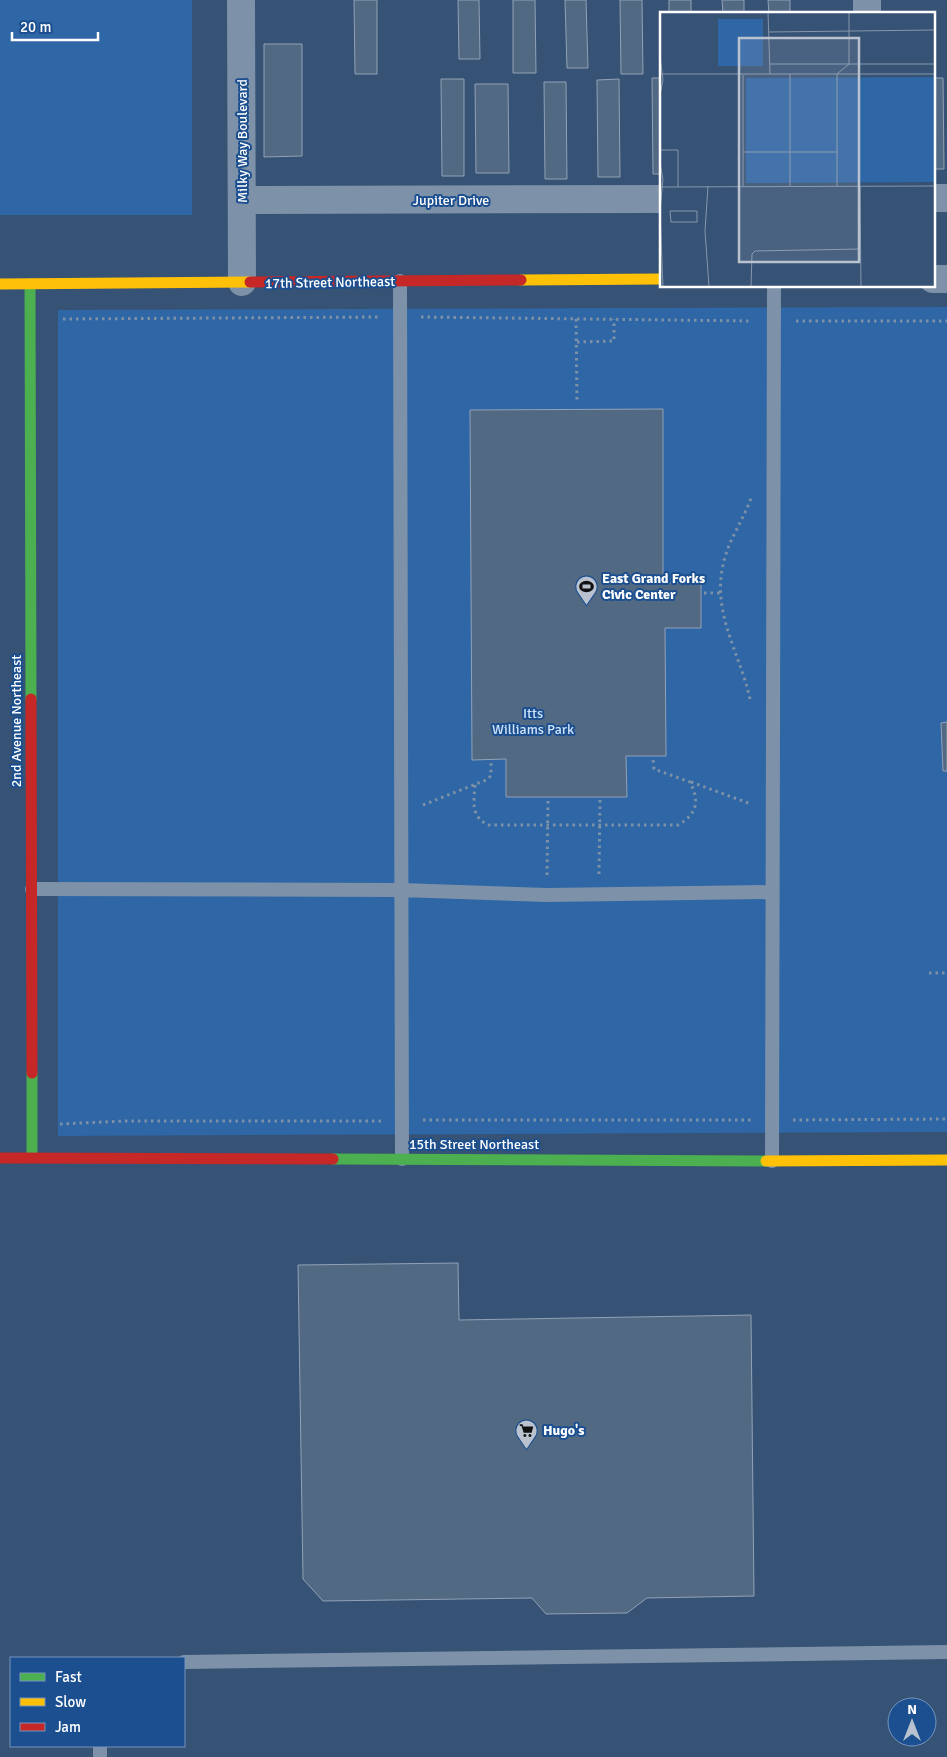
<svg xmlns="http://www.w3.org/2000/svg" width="947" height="1757" viewBox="0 0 947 1757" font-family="Signika,sans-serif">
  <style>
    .green { fill: #2f66a5 }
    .building { fill: #526984; stroke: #92a2b6 }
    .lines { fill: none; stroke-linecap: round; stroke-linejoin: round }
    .path { stroke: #7d92a8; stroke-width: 3; stroke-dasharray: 2.5 4; stroke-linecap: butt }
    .lane { stroke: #7d92a8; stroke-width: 14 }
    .street { stroke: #7d92a8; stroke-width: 28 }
    .fast { stroke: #4caf50; stroke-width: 11 }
    .slow { stroke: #ffc107; stroke-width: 11 }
    .jam { stroke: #c62828; stroke-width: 11 }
    .labels { text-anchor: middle; stroke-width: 4; stroke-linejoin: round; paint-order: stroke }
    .street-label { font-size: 14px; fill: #fff; stroke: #1b4f8f }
    .poi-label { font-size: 14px; font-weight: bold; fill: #fff; stroke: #1b4f8f; text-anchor: start }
    .park-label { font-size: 14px; fill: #cfe3fa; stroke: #1b4f8f }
    .inset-road { fill: none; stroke: #8697ac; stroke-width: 1 }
    .view { fill: #b9c2ce; fill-opacity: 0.15; stroke: #b9c2ce; stroke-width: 2.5 }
    .inset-edge { fill: none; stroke: #fff; stroke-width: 2.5 }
  </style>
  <rect width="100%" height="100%" fill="#365274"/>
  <path class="green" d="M0,0H192V215H0Z
    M947,307V1132L58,1136V310Z"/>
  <path class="building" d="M354,0H377V74H355Z
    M458,0H479L480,59H459Z
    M513,0H535L536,73H513Z
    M565,0H586L588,68H567Z
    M620,0H642L643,74H621Z
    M669,0H691V14H669Z
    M722,0H744V14H723Z
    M768,0H790V14H769Z
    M264,44H302V156L264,157Z
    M652,78H661V174H653Z
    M933,78H943L944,169H933Z
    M441,79H464V176H442Z
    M619,79L620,177H598L597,80Z
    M544,82H566L567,179H545Z
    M475,84H508L509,173H476Z
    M663,409V583L701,582V628H665L666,756H626L627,797H506V759L472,760L470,410Z
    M947,722V771H943L941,723Z
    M458,1263L459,1320L751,1315L754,1596L647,1598L627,1613L546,1614L532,1598L323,1601L303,1579L298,1265Z"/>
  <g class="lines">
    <path class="path" d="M421,317L752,321
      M63,319L379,317
      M576,319L577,401
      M796,321H947
      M577,342L614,341V319
      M704,593H721
      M750,699C739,649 708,609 726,554C732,535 744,518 751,498
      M691,782L751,804
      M475,785C474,802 470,817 489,825H678C697,814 700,802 690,782L654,769L653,759
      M423,805L486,780L491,776V762
      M599,874L600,800
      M547,875L548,800
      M929,973H947
      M423,1120H751
      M793,1120L947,1119
      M60,1124L126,1121H381"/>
    <path class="lane" d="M400,281L402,1159
      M32,889L401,890L547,895L772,892
      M772,1161L774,286
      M184,1662L947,1652
      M100,1757V1746"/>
    <path class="street" d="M241,0L242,282
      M867,0V14
      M933,198H947
      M242,200L661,199
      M933,279H947"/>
    <path class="fast" d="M30,284L31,699
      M32,1073V1157
      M333,1159L766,1161"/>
    <path class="slow" d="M521,280L661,279
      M0,284L250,282
      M766,1161L947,1160"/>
    <path class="jam" d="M250,282L521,280
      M31,699L32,1073
      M0,1158L333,1159"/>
  </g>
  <defs>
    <symbol id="stadium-pin" viewBox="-11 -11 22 30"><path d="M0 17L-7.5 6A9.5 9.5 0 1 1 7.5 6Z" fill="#b9c2ce" stroke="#1b4f8f"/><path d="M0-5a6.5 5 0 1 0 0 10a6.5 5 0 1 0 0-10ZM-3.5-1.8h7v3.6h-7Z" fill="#111"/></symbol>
    <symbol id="supermarket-pin" viewBox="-11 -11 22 30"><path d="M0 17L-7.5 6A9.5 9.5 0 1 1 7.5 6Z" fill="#b9c2ce" stroke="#1b4f8f"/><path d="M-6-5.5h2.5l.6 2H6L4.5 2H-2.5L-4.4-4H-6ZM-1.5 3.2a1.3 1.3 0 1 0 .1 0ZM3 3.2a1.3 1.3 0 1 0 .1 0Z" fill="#111"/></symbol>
  </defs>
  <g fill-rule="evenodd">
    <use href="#stadium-pin" x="574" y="574" width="25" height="34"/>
    <use href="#supermarket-pin" x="514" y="1418" width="25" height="34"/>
  </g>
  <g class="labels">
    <g class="street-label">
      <text transform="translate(242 141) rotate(-90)" y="5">Milky Way Boulevard</text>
      <text x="451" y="205">Jupiter Drive</text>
      <text transform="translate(330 282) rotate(-1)" y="5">17th Street Northeast</text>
      <text transform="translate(16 721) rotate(-90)" y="5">2nd Avenue Northeast</text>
      <text x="474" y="1149">15th Street Northeast</text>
    </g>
    <g class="poi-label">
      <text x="602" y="583">East Grand Forks<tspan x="602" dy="16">Civic Center</tspan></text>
      <text x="543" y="1435">Hugo's</text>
    </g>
    <g class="park-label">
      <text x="533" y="718">Itts<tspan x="533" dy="16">Williams Park</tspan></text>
    </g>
  </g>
  <g transform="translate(660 12)">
    <rect width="275" height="275" fill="#365274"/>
    <path d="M58,7H103V54H58ZM275,65V170L86,171V66Z" fill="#2f66a5"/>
    <path class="inset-road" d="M108,0L110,62M109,20L275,18M0,44L3,68L0,83M110,52H275M0,62H275M130,62V174M83,63V174M0,138H18V175M83,140H177M0,151L3,167L0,199L3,275M48,174L45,219L49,275M177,174V62L189,52V0M200,174L201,275M0,175L275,174M10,199H37V210H11ZM91,275L92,242L95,239L200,237"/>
    <path class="view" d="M79,26H199V250H79Z"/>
    <rect width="275" height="275" class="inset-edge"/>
  </g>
  <rect x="10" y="1657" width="175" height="90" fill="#1b4f8f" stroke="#7695bc"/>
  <rect x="20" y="1673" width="25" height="8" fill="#4caf50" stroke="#7695bc"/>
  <text x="55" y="1682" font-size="15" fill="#ffffff">Fast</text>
  <rect x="20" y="1698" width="25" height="8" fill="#ffc107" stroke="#7695bc"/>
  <text x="55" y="1707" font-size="15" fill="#ffffff">Slow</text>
  <rect x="20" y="1723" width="25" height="8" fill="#c62828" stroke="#7695bc"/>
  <text x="55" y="1732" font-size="15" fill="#ffffff">Jam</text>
  <g transform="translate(912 1722)"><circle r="24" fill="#1b4f8f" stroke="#7695bc"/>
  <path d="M0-4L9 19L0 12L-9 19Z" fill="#b9c2ce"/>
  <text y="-8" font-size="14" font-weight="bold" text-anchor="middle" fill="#ffffff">N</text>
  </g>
  <path d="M12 32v8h86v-8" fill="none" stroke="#ffffff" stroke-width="2.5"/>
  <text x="20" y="32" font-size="15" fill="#ffffff" stroke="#1b4f8f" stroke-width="4" paint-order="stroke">20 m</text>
</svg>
